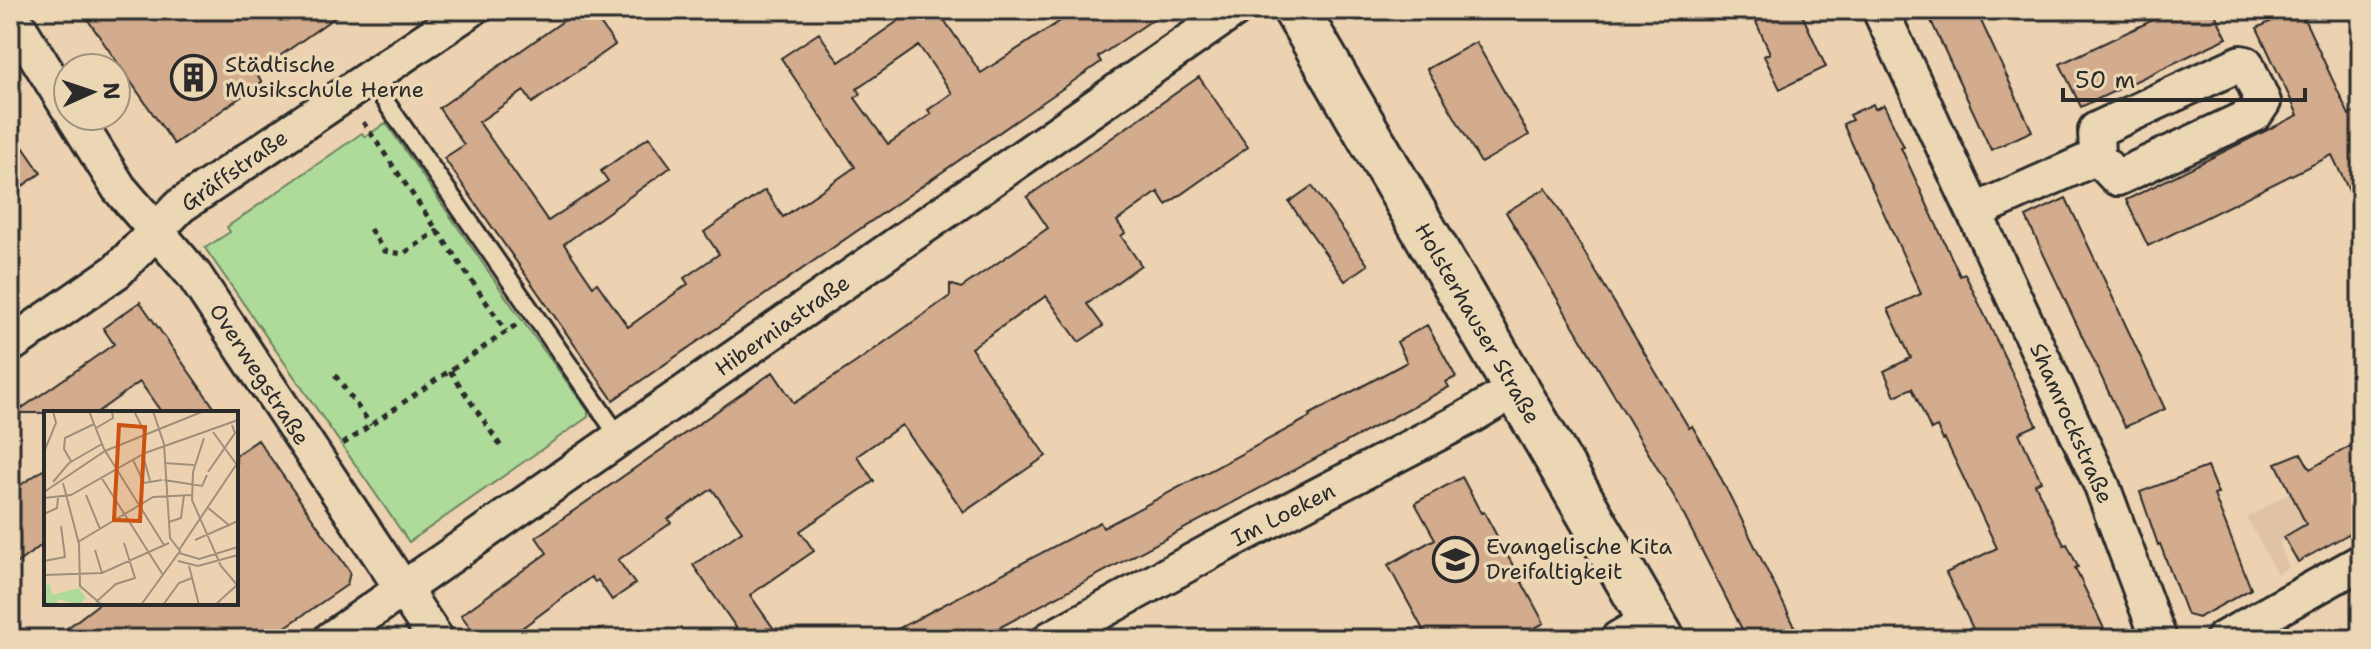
<svg xmlns="http://www.w3.org/2000/svg" width="2371" height="649" viewBox="0 0 2371 649" font-family="'Shantell Sans',sans-serif">
  <style>
    .built { fill: #e0c3a4 }
    .green { fill: #aedb9a; stroke: #6c8362; stroke-width: 2 }
    .building { fill: #d3ab8d; stroke: #2b2b2b; stroke-width: 2; fill-rule: evenodd }
    .lines { fill: none; stroke-linecap: round; stroke-linejoin: round }
    .lane-casing { stroke: #2b2b2b; stroke-width: 22 }
    .street-casing { stroke: #2b2b2b; stroke-width: 40 }
    .secondary-casing { stroke: #2b2b2b; stroke-width: 50 }
    .path { stroke: #2b2b2b; stroke-width: 5; stroke-dasharray: 6 6; stroke-linecap: butt }
    .lane { stroke: #ecd7b5; stroke-width: 16 }
    .street { stroke: #ecd7b5; stroke-width: 34 }
    .secondary { stroke: #ecd7b5; stroke-width: 44 }
    .labels { text-anchor: middle; stroke-width: 7; stroke-linejoin: round; paint-order: stroke }
    .poi-label { font-size: 22px; fill: #2b2b2b; stroke: #ecd7b5; text-anchor: start }
    .street-label { font-size: 22px; fill: #2b2b2b; stroke: #ecd7b5 }
    .inset-road { fill: none; stroke: #9f8f7b; stroke-width: 2 }
    .view { fill: #cc5211; fill-opacity: 0.15; stroke: #cc5211; stroke-width: 4 }
    .inset-edge { fill: none; stroke: #2b2b2b; stroke-width: 4 }
  </style>
  <rect width="100%" height="100%" fill="#ecd2b0"/>
  <filter id="ink" filterUnits="userSpaceOnUse"><feTurbulence type="fractalNoise" baseFrequency=".0125" numOctaves="2"/><feDisplacementMap in="SourceGraphic" scale="16" xChannelSelector="R" yChannelSelector="G"/><feConvolveMatrix kernelMatrix="1 2 1 2 8 2 1 2 1" color-interpolation-filters="sRGB"/></filter>
  <g filter="url(#ink)">
    <path class="built" d="M2290,492L2331,510L2284,537L2280,543L2282,551L2289,567L2277,574L2247,518Z"/>
    <path class="green" d="M386,123L524,323L588,411V417L409,542L205,248L230,232L227,227L362,133L365,137Z"/>
    <path class="building" d="M81,10H345L256,73L262,82L174,144Z
      M579,10H591L615,45L532,103L524,91L479,122L548,221L608,181L601,171L649,137L671,167L564,244L593,286L597,283L628,327L688,284L684,278L719,254L704,232L765,190L783,217L855,167L781,58L819,33L839,62L914,10H937L981,73L1077,10H1167L1098,57L1101,62L613,400L444,158L464,145L439,108ZM919,46L952,93L928,110L931,114L888,144L855,98L861,94L857,89Z
      M1759,10H1800L1826,67L1780,89L1764,56L1770,53L1756,22L1763,18Z
      M1926,10H1976L2032,131L1991,150Z
      M2174,10H2213L2227,38L2081,107L2060,64Z
      M2295,10H2300L2349,115L2361,109V216L2332,155L2148,246L2126,200L2298,115L2257,28Z
      M1476,42L1529,135L1481,163L1427,69Z
      M1199,77L1248,147L1166,205L1158,192L1117,221L1125,233L1121,236L1141,265L1087,304L1103,326L1079,342L1046,296L971,348L1046,456L964,512L902,425L857,456L874,481L800,531L814,551L750,595L781,639H744L693,565L742,531L712,489L668,519L671,523L618,560L635,584L612,600L598,580L595,582L591,577L507,639H479L461,615L547,553L536,537L773,372L794,403L855,363L950,296V284L961,288L1048,228L1027,197Z
      M1873,104L1875,109L1884,105L1904,147L1901,148L1960,276L1965,274L2037,425L2019,433L2041,481L2035,484L2064,545L2067,544L2078,567L2075,568L2109,639H1978L1946,573L1997,548L1945,439L1943,440L1937,427L1931,430L1912,388L1895,396L1884,371L1911,358L1888,309L1921,294L1843,124L1852,120L1849,115Z
      M10,128L41,173L10,195Z
      M1312,186L1368,265L1345,281L1289,202Z
      M1546,188L1689,428L1692,426L1710,456L1801,639H1747L1675,498L1506,212Z
      M2066,198L2165,409L2125,427L2026,217Z
      M140,302L218,413H162L140,382L96,413H15L114,344L103,328Z
      M1427,325L1456,377L1446,382L1449,387L978,639H879L1100,522L1103,528L1310,417L1309,415L1407,362L1397,342Z
      M258,440L350,572L347,585L268,639H53L100,603H236V455Z
      M2361,440V527L2298,562L2284,537L2306,524L2276,463L2301,453L2310,469Z
      M2207,467L2218,494L2214,495L2251,589L2198,618L2187,615L2160,544L2158,545L2140,492Z
      M46,468V542L10,568V492Z
      M1462,477L1481,513L1484,512L1544,623L1515,639H1428L1388,565L1435,539L1415,503Z"/>
    <g class="lines">
      <defs>
        <path id="lane" d="M369,78L620,438"/>
        <path id="street" d="M1880,10L2102,486L2159,639
          M10,13L68,107
          M2241,63L2246,64L2263,102L2255,114L2117,178L2097,157L2096,130Z
          M74,116L119,188L194,275L436,639
          M1976,211L2097,157
          M10,345L117,271L180,206L470,10
          M331,639L1234,10
          M1050,639L1215,549L1467,418L1516,389
          M1618,639L1649,621
          M2223,639L2361,562"/>
        <path id="secondary" d="M1296,10L1662,639"/>
      </defs>
      <use href="#lane" class="lane-casing"/>
      <use href="#street" class="street-casing"/>
      <use href="#secondary" class="secondary-casing"/>
      <path class="path" d="M363,122L506,331
        M370,229L384,251L403,254L439,230
        M450,371L502,448
        M335,375L371,425
        M343,444L516,325"/>
      <use href="#lane" class="lane"/>
      <use href="#street" class="street"/>
      <use href="#secondary" class="secondary"/>
    </g>
  </g>
  <defs>
    <symbol id="building-ring" viewBox="-11 -11 22 22"><circle r="9.5" fill="#ecd7b5" stroke="#2b2b2b" stroke-width="1.5"/><path d="M-4-6H4V6H1V3H-1V6H-4ZM-2.5-4.3h1.7v1.8h-1.7ZM.8-4.3h1.7v1.8H.8ZM-2.5-1h1.7V.8h-1.7ZM.8-1h1.7V.8H.8Z" fill="#2b2b2b"/></symbol>
    <symbol id="school-ring" viewBox="-11 -11 22 22"><circle r="9.5" fill="#ecd7b5" stroke="#2b2b2b" stroke-width="1.5"/><path d="M0-5L7-2L0 1L-7-2ZM-4 1L0 2.5L4 1V4Q0 6-4 4Z" fill="#2b2b2b"/></symbol>
  </defs>
  <g fill-rule="evenodd">
    <use href="#building-ring" x="168" y="52" width="51" height="51"/>
    <use href="#school-ring" x="1430" y="534" width="51" height="51"/>
  </g>
  <g class="labels">
    <g class="poi-label">
      <text x="225" y="72">Städtische<tspan x="225" dy="25">Musikschule Herne</tspan></text>
      <text x="1486" y="554">Evangelische Kita<tspan x="1486" dy="25">Dreifaltigkeit</tspan></text>
    </g>
    <g class="street-label">
      <text transform="translate(234 170) rotate(-35)" y="8">Gräffstraße</text>
      <text transform="translate(1478 323) rotate(60)" y="8">Holsterhauser Straße</text>
      <text transform="translate(782 325) rotate(-35)" y="8">Hiberniastraße</text>
      <text transform="translate(260 374) rotate(57)" y="8">Overwegstraße</text>
      <text transform="translate(2072 423) rotate(66)" y="8">Shamrockstraße</text>
      <text transform="translate(1283 514) rotate(-27)" y="8">Im Loeken</text>
    </g>
  </g>
  <g transform="translate(44 411)">
    <rect width="194" height="194" fill="#ecd2b0"/>
    <path d="M6,173L8,184L35,177L42,187L35,194L13,188L14,194H0V175Z" fill="#aedb9a"/>
    <path class="inset-road" d="M45,0L60,38L120,134M90,0L102,24M52,17L69,7L68,0M169,21L193,54M160,27L149,61L148,89L177,155L194,175M0,41L12,12L9,0M99,44L106,70M89,49L100,72L118,69M27,50L20,38L21,27L50,13M120,52L150,54M164,61L191,22L188,14M57,66L119,164M120,69L158,75L163,64M9,71L25,52L58,33M19,72L35,133L36,175L58,194M0,81L61,40L160,0M42,84L56,118M0,87L27,84L101,42L194,9M163,96L186,115M0,103L13,97L14,87M125,111L137,107L140,84M151,129L194,110M34,131L109,86L148,84M51,139L58,162M135,139L194,51M135,142L155,148L194,136M0,150L21,146L17,115M134,150L154,155L194,144M145,155L155,194M0,164L58,162L125,132M52,191L72,173L91,167L80,132M97,194L136,140L126,127L120,33L109,0M119,194L135,172L148,167M171,194L193,174"/>
    <path class="view" d="M75,14L101,16L96,110L70,109Z"/>
    <rect width="194" height="194" class="inset-edge"/>
  </g>
  <rect width="2371" height="649" fill="none" stroke="#ecd7b5" stroke-width="40"/>
  <rect x="20" y="20" width="2331" height="609" fill="none" stroke="#2b2b2b" stroke-width="3" filter="url(#ink)"/>
  <g transform="translate(92 92) rotate(87)"><circle r="38" fill="#ecd7b5" stroke="#9f927e" stroke-width="2"/>
  <path d="M0-6L14 30L0 20L-14 30Z" fill="#2b2b2b"/>
  <text y="-12" font-size="22" font-weight="bold" text-anchor="middle" fill="#2b2b2b">N</text>
  </g>
  <path d="M2063 88v12h242v-12" fill="none" stroke="#2b2b2b" stroke-width="4"/>
  <text x="2075" y="88" font-size="24" fill="#2b2b2b" stroke="#ecd7b5" stroke-width="6" paint-order="stroke">50 m</text>
</svg>
